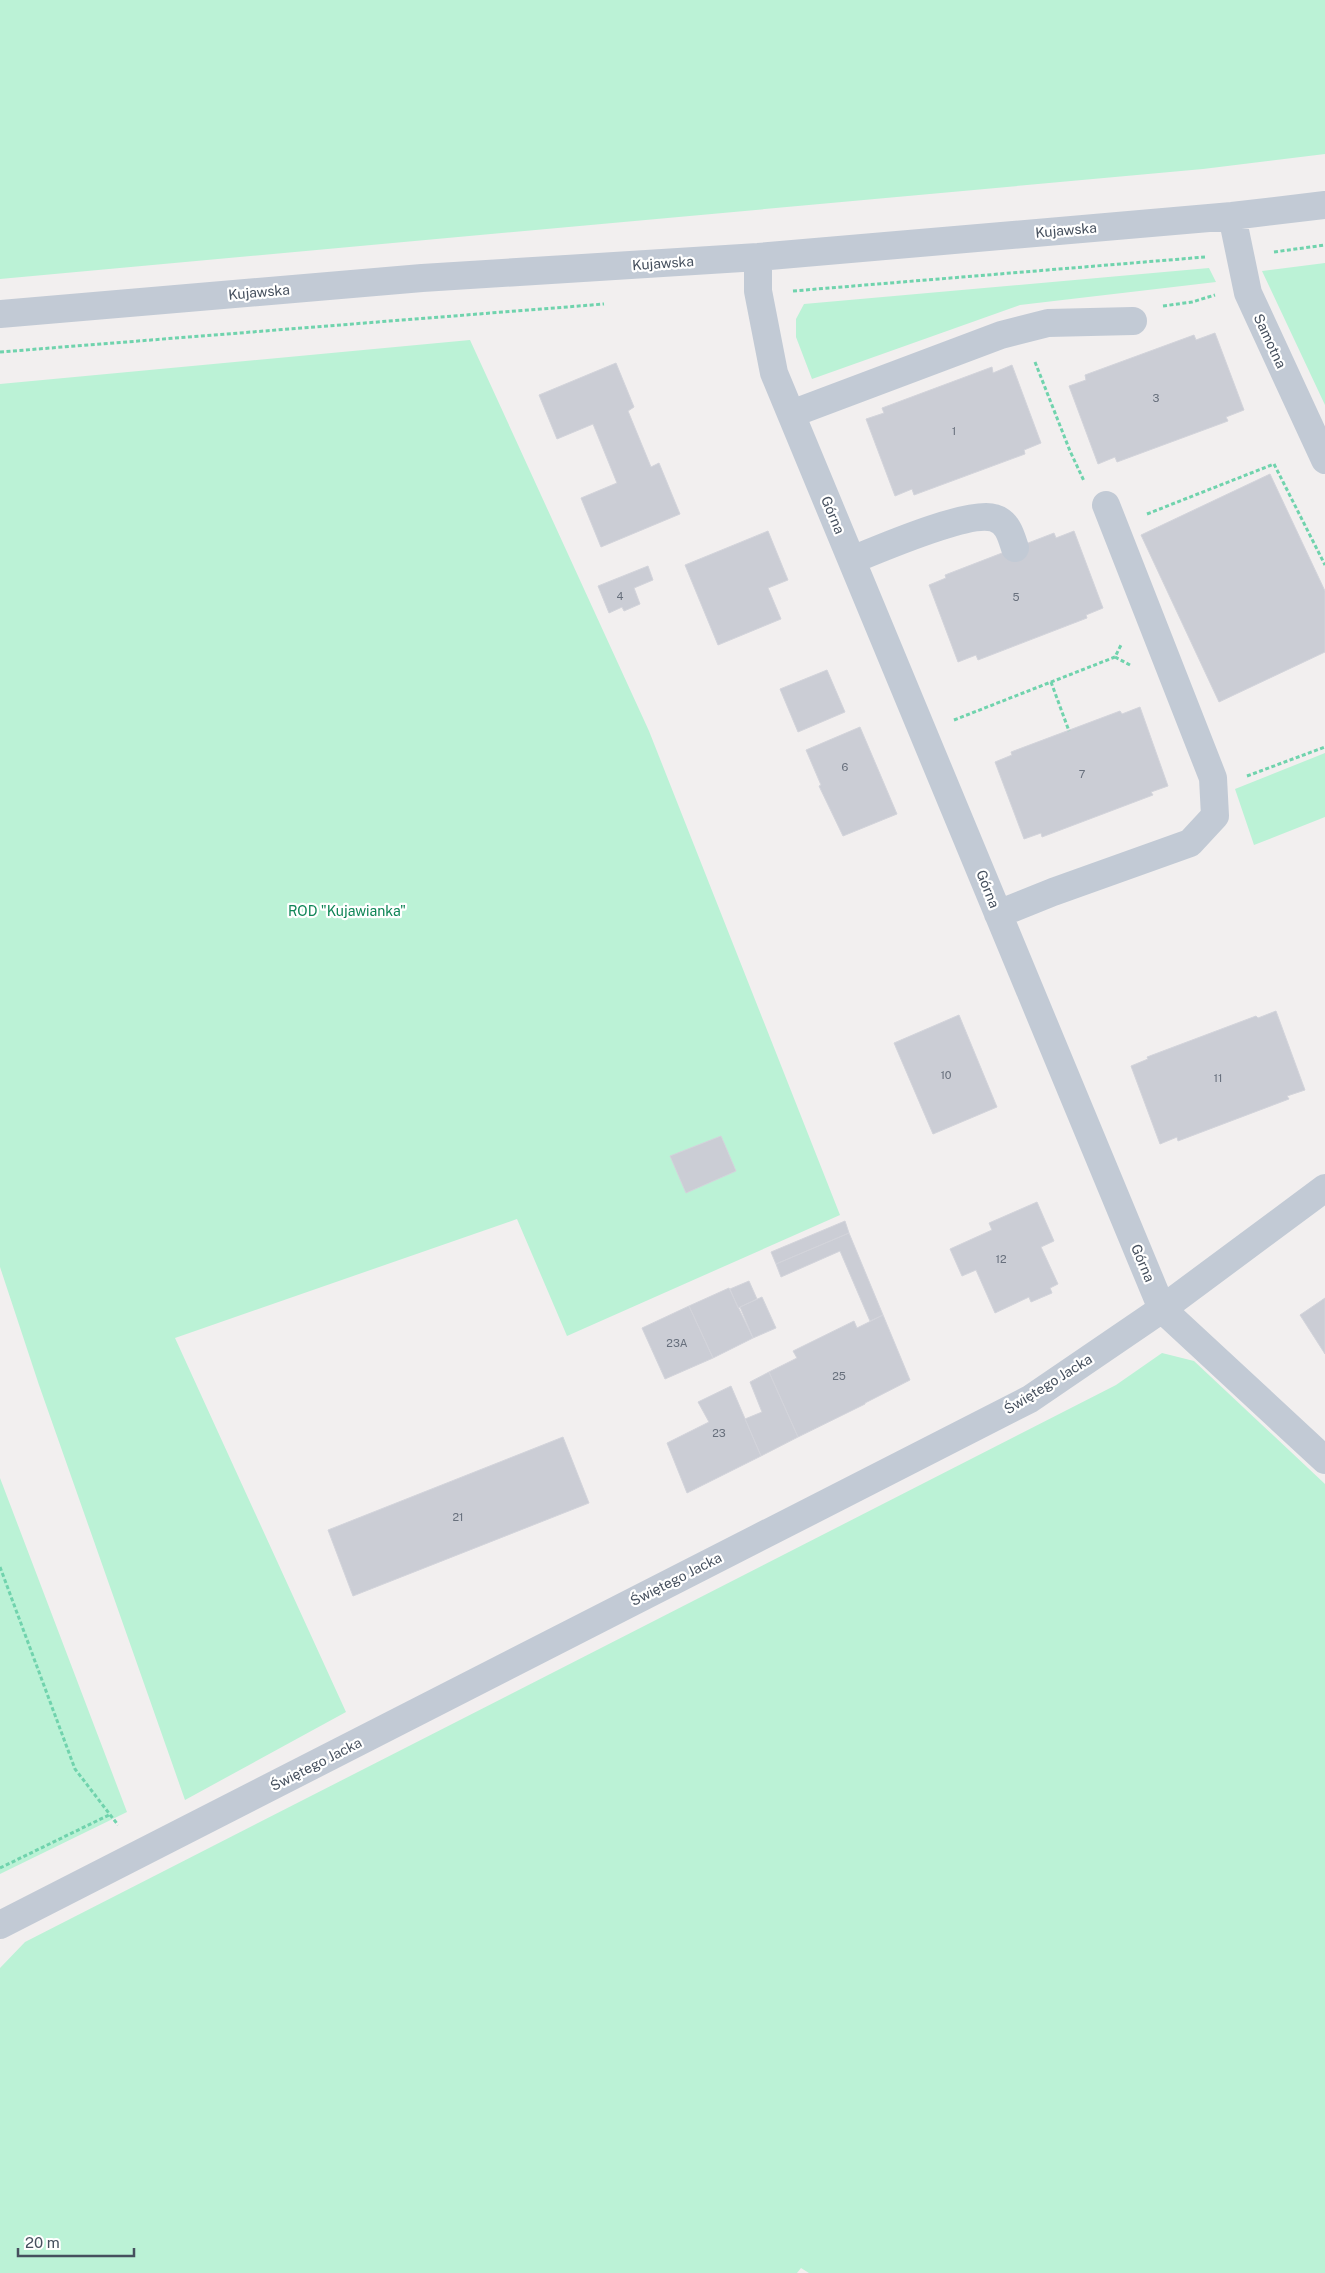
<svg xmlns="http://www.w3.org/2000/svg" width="1325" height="2273" viewBox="0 0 1325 2273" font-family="'Public Sans',sans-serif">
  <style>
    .green { fill: #bbf2d6 }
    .building { fill: #cbcdd5; stroke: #d3d4db }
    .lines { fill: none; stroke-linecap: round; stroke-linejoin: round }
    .path { stroke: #70d3ad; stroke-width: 3; stroke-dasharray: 4 2.5; stroke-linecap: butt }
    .minor { stroke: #c2cad5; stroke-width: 28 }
    .labels { text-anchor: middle; stroke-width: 4.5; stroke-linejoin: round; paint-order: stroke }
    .number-label { font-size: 11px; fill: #676f7c }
    .street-label { font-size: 14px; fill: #46505e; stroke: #fff }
    .park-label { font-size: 14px; fill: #108657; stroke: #fff }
  </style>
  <rect width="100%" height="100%" fill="#f2efef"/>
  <path class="green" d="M0,0H1325V154L1203,169L0,279Z
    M1325,263V405L1262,271Z
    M1209,268L1216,282L1020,305L812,379L796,337V319L804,304Z
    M470,340L649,731L840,1215L567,1336L517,1219L175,1338L346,1712L185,1800L39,1385L0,1267V384Z
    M1325,753V817L1254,845L1235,789Z
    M1162,1353L1194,1361L1325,1484V2273H809L801,2268L797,2273H0V1968L25,1942L1116,1385Z
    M0,1478L127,1812L0,1874Z"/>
  <path class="building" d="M1215,333L1244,410L1226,417L1228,421L1117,462L1115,457L1098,464L1069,386L1086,380L1085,375L1194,335L1196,340Z
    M616,363L634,407L628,411L651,467L659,463L680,514L601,547L581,498L617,483L593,424L557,439L539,395Z
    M1012,365L1041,443L1024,450L1025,454L914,495L912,489L895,496L866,419L884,413L882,408L992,367L993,373Z
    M1270,474L1325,591V652L1219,702L1141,535Z
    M768,531L788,580L768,588L781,619L718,645L685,565Z
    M1074,531L1103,608L1086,615L1087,618L978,660L976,655L958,662L929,585L946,578L945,575L1054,533L1056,538Z
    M648,566L653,580L634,588L640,604L624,611L622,607L609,613L598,586Z
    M827,670L845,712L798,732L780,689Z
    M1140,707L1168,786L1151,792L1153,795L1042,837L1041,833L1024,839L995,762L1012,755L1011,752L1120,711L1122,714Z
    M860,727L897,814L843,836L819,786L821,785L806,750Z
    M1276,1011L1305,1090L1287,1096L1289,1099L1178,1141L1177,1137L1160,1144L1131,1066L1148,1059L1147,1057L1256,1016L1258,1018Z
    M959,1015L997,1107L933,1134L894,1043Z
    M721,1136L736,1171L686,1193L670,1156Z
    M1037,1202L1054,1241L1041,1247L1058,1284L1050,1288L1052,1293L1031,1302L1029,1297L995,1313L976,1270L962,1276L950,1249L992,1230L989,1223Z
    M845,1221L849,1233L776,1264L771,1252Z
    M849,1233L883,1315L870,1321L840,1251L781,1277L776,1264Z
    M749,1281L757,1299L738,1308L730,1289Z
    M729,1288L753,1338L713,1358L689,1306Z
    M762,1297L776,1328L753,1338L740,1307Z
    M1325,1298V1354L1300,1315Z
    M689,1306L713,1358L665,1379L642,1328Z
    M883,1315L910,1380L865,1403V1404L798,1437L769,1372L797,1358L793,1351L854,1321L857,1328Z
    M769,1372L798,1437L761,1456L745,1419L762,1412L750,1382Z
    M731,1386L761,1456L687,1493L667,1443L709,1422L698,1402Z
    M563,1437L589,1503L353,1596L328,1530Z"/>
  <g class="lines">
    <path class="path" d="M1274,252L1325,245
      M793,291L1205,257
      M1163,306L1192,302L1215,295
      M0,352L604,304
      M1035,362L1070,451L1084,481
      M1147,514L1274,464L1325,565
      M1115,657L1130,665
      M1051,682L1069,731
      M954,720L1115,657L1122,643
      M1247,776L1325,747
      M0,1567L75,1769L118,1825
      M0,1868L111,1814"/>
    <path class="minor" d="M1232,216L1248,293L1325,460
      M758,257V291L774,373L1162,1309L1325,1460
      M0,314L422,278L758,257L1232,216L1325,205
      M791,414L1001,335L1048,323L1133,321
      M852,560C879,549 969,510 994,518C1008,522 1011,536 1015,548
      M998,914L1053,892L1190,843L1215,816L1213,778L1106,505
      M0,1925L1030,1399L1162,1309L1325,1188"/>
  </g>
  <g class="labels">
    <g class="number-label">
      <text x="1156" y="402">3</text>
      <text x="954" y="435">1</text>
      <text x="620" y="600">4</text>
      <text x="1016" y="601">5</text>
      <text x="845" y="771">6</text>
      <text x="1082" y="778">7</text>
      <text x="946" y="1079">10</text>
      <text x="1218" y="1082">11</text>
      <text x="1001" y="1263">12</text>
      <text x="677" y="1347">23A</text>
      <text x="839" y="1380">25</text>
      <text x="719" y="1437">23</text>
      <text x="458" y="1521">21</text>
    </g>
    <g class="street-label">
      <text transform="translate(1066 230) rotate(-5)" y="5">Kujawska</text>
      <text transform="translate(663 263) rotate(-4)" y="5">Kujawska</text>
      <text transform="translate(259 292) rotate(-5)" y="5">Kujawska</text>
      <text transform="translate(1270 341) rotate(65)" y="5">Samotna</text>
      <text transform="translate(833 515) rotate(67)" y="5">Górna</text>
      <text transform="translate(988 889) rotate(68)" y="5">Górna</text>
      <text transform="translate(1143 1263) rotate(67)" y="5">Górna</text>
      <text transform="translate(1048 1384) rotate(-32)" y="5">Świętego Jacka</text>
      <text transform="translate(676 1579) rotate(-27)" y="5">Świętego Jacka</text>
      <text transform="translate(316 1764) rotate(-27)" y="5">Świętego Jacka</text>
    </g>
    <g class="park-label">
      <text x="347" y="916">ROD "Kujawianka"</text>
    </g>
  </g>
  <path d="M18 2248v8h116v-8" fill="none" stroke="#46505e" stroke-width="2.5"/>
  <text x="25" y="2248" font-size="15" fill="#46505e" stroke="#ffffff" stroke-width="4" paint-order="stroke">20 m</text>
</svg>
